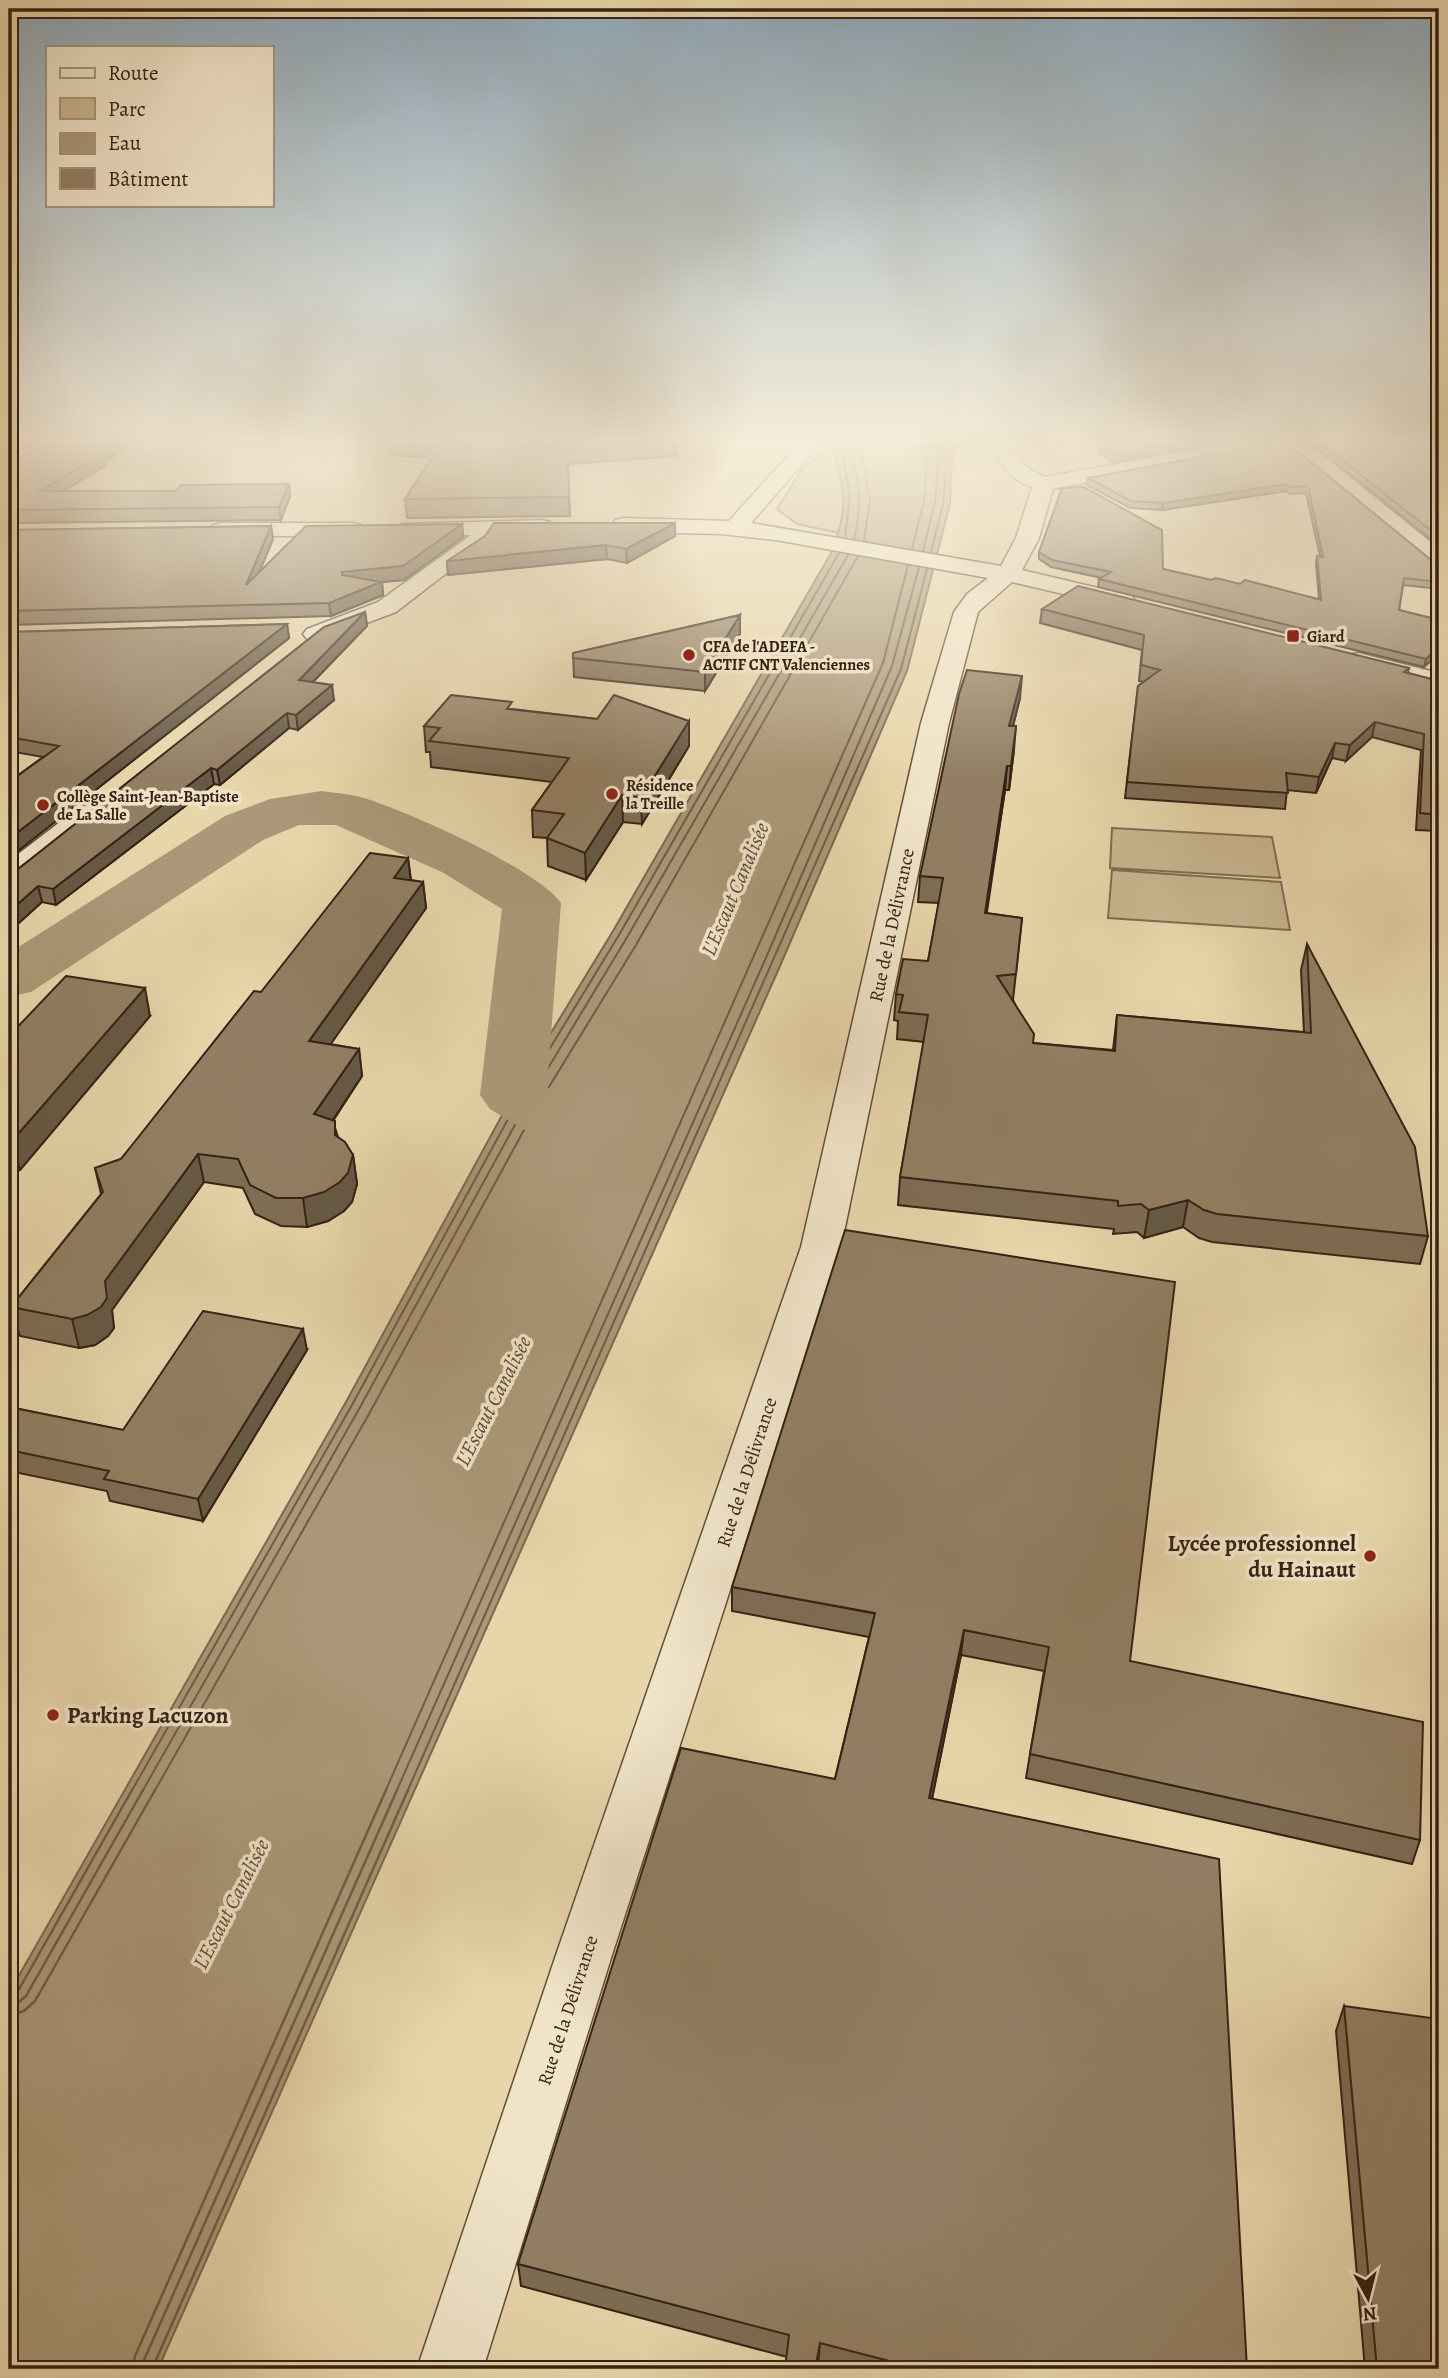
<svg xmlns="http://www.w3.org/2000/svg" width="1448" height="2378" viewBox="0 0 1448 2378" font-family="Alegreya,serif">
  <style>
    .green { fill: #cab792; stroke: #806c54; stroke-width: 2 }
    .water { fill: #ab9878; stroke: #7c6850; stroke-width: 2 }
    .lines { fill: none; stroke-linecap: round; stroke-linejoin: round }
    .shore-far1 { stroke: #705c46; stroke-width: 2 }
    .shore { stroke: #705c46; stroke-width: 2.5 }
    .river { fill: #ab9878; fill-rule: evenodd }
    .minor-casing { stroke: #624e3a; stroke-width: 3 }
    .minor { fill: #f0e4c8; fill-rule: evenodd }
    .wall { fill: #7e6d55; stroke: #352115; stroke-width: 2 }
    .shaded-wall { fill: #665945; stroke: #352115; stroke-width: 2 }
    .building { fill: #927f63; stroke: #352115; stroke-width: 2 }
    .poi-dot { fill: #8f2418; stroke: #f0e4c8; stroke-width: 2.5 }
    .labels { text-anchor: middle; stroke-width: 7; stroke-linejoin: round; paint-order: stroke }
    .far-poi-label { font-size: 16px; font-weight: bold; fill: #352115; stroke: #f0e4c8; text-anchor: start }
    .street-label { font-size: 19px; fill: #352115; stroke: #f0e4c8 }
    .water-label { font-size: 21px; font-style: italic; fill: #5e4b38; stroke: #f0e4c8 }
    .near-poi-label { font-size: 23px; font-weight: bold; fill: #352115; stroke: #f0e4c8; text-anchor: end }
  </style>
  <rect width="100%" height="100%" fill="#e8d6ab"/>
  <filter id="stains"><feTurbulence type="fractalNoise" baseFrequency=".00286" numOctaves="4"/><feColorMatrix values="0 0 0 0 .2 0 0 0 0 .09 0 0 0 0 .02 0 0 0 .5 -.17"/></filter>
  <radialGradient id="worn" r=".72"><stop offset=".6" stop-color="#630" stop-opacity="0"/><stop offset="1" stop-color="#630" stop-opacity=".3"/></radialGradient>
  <path class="green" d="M832,444C841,478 848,498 839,533L797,524L777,509L803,468Z
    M1112,828L1272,837L1280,878L1110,868Z
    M1112,870L1281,882L1290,930L1108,918Z"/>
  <path class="water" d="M834,440H956L951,472L950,504L907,671L780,966L158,2369H9V1993L346,1402L513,1095L613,931L831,553C850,504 845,493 832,444Z"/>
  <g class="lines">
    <path class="shore-far1" d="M840,440L850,496L845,537
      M848,440C858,480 864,498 854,539
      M859,440L870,500L864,541
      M912,549L924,501L929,440
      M923,551L935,502L940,440
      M931,552L943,504L949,440
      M131,1792L352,1405L519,1099L619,935L839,553
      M142,1792L359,1409L527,1103L626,939L848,555
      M154,1792L369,1414L536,1108L636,945L858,556
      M385,1792L883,663L908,565
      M396,1792L765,960L892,666L919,567
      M407,1792L901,669L927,569"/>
    <path class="shore" d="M9,1995L18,1991L132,1790
      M9,2004L19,2002L26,1996L143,1790
      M9,2015L24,2011L35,2001L155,1790
      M132,2369L135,2356L386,1790
      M143,2369L144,2360L397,1790
      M152,2369L408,1790"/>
    <path class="river" d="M322,791C336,793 350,794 364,798C407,811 537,869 561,903L547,1087L619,1130L629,1144L619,1158L595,1164L571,1158L490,1109L480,1095L502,909L442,872L336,825H299L263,840L31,992L9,997V953L225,816L270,799Z"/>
    <defs>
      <path id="minor" d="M802,440H823L751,523L1001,566L1016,538L1032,487C1013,480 1001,468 994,449L997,440H1017L1014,449C1020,464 1031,471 1045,477L1249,440H1304L1439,549V567L1431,565L1285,445L1053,489L1039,538L1022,570L1132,596L1135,601L1132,606L1123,608L1012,582L978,612L949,723L841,1247L612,1955L483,2369H417L556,1955L801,1247L921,723L954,612L967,594L988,578L776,540L721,534L623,532L615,530L612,525L615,520L623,518L729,521Z
        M1327,440L1439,443V455L1337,446L1330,444Z
        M542,520L550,522L553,527L550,532L494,535L485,548L453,568L396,612L316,642L307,639L303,634L307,629L378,602L471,535L410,536L402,534L399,529L402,524Z
        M221,523H353L361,525L364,530L361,535L353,537L213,535L210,530L213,525Z
        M1358,653L1439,673V689L1349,667L1345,661L1349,655Z
        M88,805L98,808L103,814L98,820L20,883L9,885V861L78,808Z"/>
    </defs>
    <use href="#minor" class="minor-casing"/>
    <use href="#minor" class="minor"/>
  </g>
  <path class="wall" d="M57,440H129L126,442L127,447L104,462L105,466L63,491H177L289,484L290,496L281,520L9,523V462Z
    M389,440H677V456L567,464L570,516L407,518L405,499L432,458L391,455Z
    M1108,440H1235L1114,462L1099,454V447L1109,446L1107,445Z
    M1307,440H1339L1439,451V546Z
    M1285,441L1431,560L1439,562V589L1403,585L1399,610L1439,620V653L1424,667L1098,587L1099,579L1102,578L1051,567L1039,559V552L1163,569L1211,580L1240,584L1319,599L1316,564L1317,556H1320L1306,493L1290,494L1286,491L1162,510L1130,508L1087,485L1088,478Z
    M675,523V536L627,563L607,559L448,575L447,561Z
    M462,524L463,537L404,580L382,582L383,595L331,616L9,625V530L271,526L273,539L259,573Z
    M1042,609L1409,668L1408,673L1439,681V831L1416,830L1421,750L1372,737L1346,761L1332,758L1316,793L1287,790L1285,809L1125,798L1138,686L1144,682L1139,681L1142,650L1040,623Z
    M365,612L367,626L313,682L334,700L298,730L289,728L220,785L214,784L56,905L42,902L9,932V871L18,869Z
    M740,615V634L705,691L574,677L573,653Z
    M287,624L289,638L9,858V782L43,757L9,751V632Z
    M1020,698L1013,726L1014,750L1009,790H1005L986,913L1022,918L1013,1000L1033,1043L1113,1050L1117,1015L1304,1032L1301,970L1307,944L1428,1236L1420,1264L1212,1242L1199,1238L1183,1227L1144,1238L1137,1232L1113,1234L1114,1229L898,1205L900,1177L924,1042L897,1039L898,1021L894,1020L896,994L928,961L939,903L918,902L920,876Z
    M512,709L597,719L689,721V746L642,824L623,822L586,880L548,866L547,838L533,837L532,810L552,782L431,767L430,752H426L424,726Z
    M408,858L411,880L423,882L426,908L330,1044L359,1049L362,1076L333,1121L338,1137L353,1155L357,1184L352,1202L344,1211L328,1221L307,1227L281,1226L255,1214L243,1188L204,1182L112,1310L114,1328L108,1336L95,1345L79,1348L20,1336L11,1307L101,1194L95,1168L121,1159L261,992Z
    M150,1016L20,1170L9,1168V1036Z
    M307,1350L203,1521L110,1501L107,1491L9,1471V1407L123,1430Z
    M732,1587L1130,1661L1420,1840L1412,1864L1026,1778L1044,1671L961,1655L932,1799L1247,2369H835L819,2365L818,2369H785L787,2357L521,2286L518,2264L835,1779L869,1637L732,1611Z
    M1344,2006L1439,2369H1365L1336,2031Z"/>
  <path class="shaded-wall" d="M15,440H42L9,456V443Z
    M116,440H129L126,442L127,447L104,462L105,466L41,504L39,491L97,454Z
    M649,440H677V456L567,464L570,516L567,446Z
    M1199,440H1235L1114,462V455Z
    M289,484L290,496L281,520L279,507Z
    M1287,484L1286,491L1162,510L1163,503Z
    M675,523V536L627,563L626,549Z
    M462,524L463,537L404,580L382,582L383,595L331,616L329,603L344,586L342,572Z
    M271,526L273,539L248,599L246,585Z
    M606,545L607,559L448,575L447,561Z
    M365,612L367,626L301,694L299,680Z
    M740,615V634L705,691V672Z
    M287,624L289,638L9,858V839Z
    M1439,647V653L1424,667L1426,659Z
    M1022,676L1020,698L1007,749L1009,726Z
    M332,685L334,700L298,730L296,715Z
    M287,713L289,728L220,785L217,770Z
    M689,721V746L642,824L641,798Z
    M1375,722L1372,737L1346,761L1350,745Z
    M1016,726L1014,750L1009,790L1011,766Z
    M1335,743L1332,758L1316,793L1319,777Z
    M1007,766L1005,790L983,939L985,913Z
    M211,768L214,784L56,905L53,889Z
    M622,795L623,822L586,880L585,853Z
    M408,858L411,883L394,878Z
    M423,882L426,908L314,1068L309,1041Z
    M38,886L42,902L9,932V912Z
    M145,988L150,1016L20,1170L12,1141Z
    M359,1049L362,1076L318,1142L314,1114Z
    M198,1154L204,1182L112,1310L114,1328L108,1336L95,1345L79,1348L72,1319L105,1281Z
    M353,1155L357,1184L352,1202L344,1211L328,1221L307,1227L303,1198Z
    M1188,1200L1183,1227L1144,1238L1149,1210Z
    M303,1329L307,1350L203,1521L198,1499Z
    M964,1630L961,1655L927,1823L929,1798Z
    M820,2343L818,2369H815Z"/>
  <path class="building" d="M57,440H118L97,454H103L39,491H177L181,485L289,484L279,507L9,510V462Z
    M427,440H649L567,446L569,497L405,499L443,441Z
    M1111,440H1199L1114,455L1099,447L1119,444Z
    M1317,440H1339L1439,451V537Z
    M1285,441L1431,560L1439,562V582L1404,578L1399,610L1439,620V647L1426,659L1099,579L1111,572L1052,560L1039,552L1062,488L1084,487L1162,530L1163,569L1211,580L1216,578L1240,584L1245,580L1321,600L1317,556L1323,557L1308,486L1291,487L1287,484L1163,503L1131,501L1088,478Z
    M494,523H675L626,549L606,545L447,561L485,536Z
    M462,524L403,566L342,572V575L381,582L329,603L9,611V530L271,526L246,585L306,526Z
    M1078,586L1409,668L1404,672L1439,681V815L1420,813L1424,734L1375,722L1350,745L1335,743L1319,777L1286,773L1288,793L1127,782L1138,686L1160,670L1141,665L1144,635L1042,609Z
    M365,612L299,680L332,685L296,715L287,713L217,770L211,768L53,889L38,886L9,912V871L18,869L324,627Z
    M740,615L705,672L573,658V653Z
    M287,624L9,839V782L59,746L9,737V632Z
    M967,670L1022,676L1009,726H1016L1011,766H1007L985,913L1022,918L1016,974L997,976L1034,1034L1033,1043L1115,1051L1117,1015L1311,1033L1307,944L1415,1147L1428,1236L1217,1214L1204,1210L1188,1200L1149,1210L1141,1204L1118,1206V1201L900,1177L928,1015L899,1012L903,995L896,994L903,959L928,961L943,878L920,876L959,694Z
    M451,695L512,702L507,709L597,719L614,695L689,721L641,798L622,795L585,853L547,838L564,814L532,810L569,758L429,741L440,728L424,726Z
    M370,853L408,858L394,878L423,882L309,1041L359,1049L314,1114L335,1121V1135L345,1142L353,1155L348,1173L340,1182L324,1192L303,1198H276L250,1185L238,1159L198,1154L105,1281L107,1298L101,1307L87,1315L72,1319L11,1307L103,1192L95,1168L121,1159L254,991L261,992Z
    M66,976L145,988L12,1141H9V1036Z
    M845,1230L1175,1282L1130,1661L1423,1722L1420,1840L1030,1754L1049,1647L964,1630L929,1798L1219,1859L1247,2369H920L820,2343L815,2369H785L789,2335L518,2264L681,1748L835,1779L875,1613L732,1587Z
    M203,1311L303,1329L198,1499L104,1479L109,1471L9,1450V1407L123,1430Z
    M1344,2006L1439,2019V2369H1377Z"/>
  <linearGradient id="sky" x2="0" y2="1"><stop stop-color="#8fa9bb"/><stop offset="0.57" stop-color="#f5edd9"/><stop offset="1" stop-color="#f5edd9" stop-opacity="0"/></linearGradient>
  <rect width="1448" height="773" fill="url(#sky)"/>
  <g class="poi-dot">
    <rect x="1286" y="629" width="14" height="14" rx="3.5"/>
    <circle cx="689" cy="655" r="7"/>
    <circle cx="612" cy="794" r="7"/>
    <circle cx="43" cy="805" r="7"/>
    <circle cx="1370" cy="1556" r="7"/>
    <circle cx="53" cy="1715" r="7"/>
  </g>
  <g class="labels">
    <g class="far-poi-label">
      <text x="1307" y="642">Giard</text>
      <text x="703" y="652">CFA de l'ADEFA -<tspan x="703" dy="18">ACTIF CNT Valenciennes</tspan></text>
      <text x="626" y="791">Résidence<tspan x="626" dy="18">la Treille</tspan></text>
      <text x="57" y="802">Collège Saint-Jean-Baptiste<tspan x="57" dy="18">de La Salle</tspan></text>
    </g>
    <g class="street-label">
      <text transform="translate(891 925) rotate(-78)" y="7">Rue de la Délivrance</text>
      <text transform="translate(746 1472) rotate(-72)" y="7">Rue de la Délivrance</text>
      <text transform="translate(567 2010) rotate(-72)" y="7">Rue de la Délivrance</text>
    </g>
    <g class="water-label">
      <text transform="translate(735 889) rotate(-67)" y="7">L'Escaut Canalisée</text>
      <text transform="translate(493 1401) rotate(-63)" y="7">L'Escaut Canalisée</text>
      <text transform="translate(231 1904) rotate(-63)" y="7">L'Escaut Canalisée</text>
    </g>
    <g class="near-poi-label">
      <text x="1356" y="1551">Lycée professionnel<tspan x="1356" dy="26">du Hainaut</tspan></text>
      <text x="67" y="1723" text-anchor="start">Parking Lacuzon</text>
    </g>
  </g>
  <rect width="1448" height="2378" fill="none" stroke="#e8d6ab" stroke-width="35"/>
  <rect x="10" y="10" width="1427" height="2357" fill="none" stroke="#352115" stroke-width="3.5"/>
  <rect x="18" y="18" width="1413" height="2343" fill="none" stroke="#352115" stroke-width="2"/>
  <rect x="46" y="46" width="228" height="161" fill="#f0e4c8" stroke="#a59680" stroke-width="2"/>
  <rect x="60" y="68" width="35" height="10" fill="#f0e4c8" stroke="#a59680" stroke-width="2"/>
  <text x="108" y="80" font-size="21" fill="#352115">Route</text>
  <rect x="60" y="98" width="35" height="21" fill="#cab792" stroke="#a59680" stroke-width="2"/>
  <text x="108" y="116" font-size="21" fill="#352115">Parc</text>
  <rect x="60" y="133" width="35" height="21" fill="#ab9878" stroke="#a59680" stroke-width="2"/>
  <text x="108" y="150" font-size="21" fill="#352115">Eau</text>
  <rect x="60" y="168" width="35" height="21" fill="#927f63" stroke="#a59680" stroke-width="2"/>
  <text x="108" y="186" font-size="21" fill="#352115">Bâtiment</text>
  <g transform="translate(1368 2298) rotate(173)" stroke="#f0e4c8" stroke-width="5" paint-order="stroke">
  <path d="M0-5L12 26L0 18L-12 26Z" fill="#352115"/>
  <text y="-10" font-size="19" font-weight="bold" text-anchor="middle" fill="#352115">N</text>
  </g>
  <rect width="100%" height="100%" filter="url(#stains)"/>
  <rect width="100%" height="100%" fill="url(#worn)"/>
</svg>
